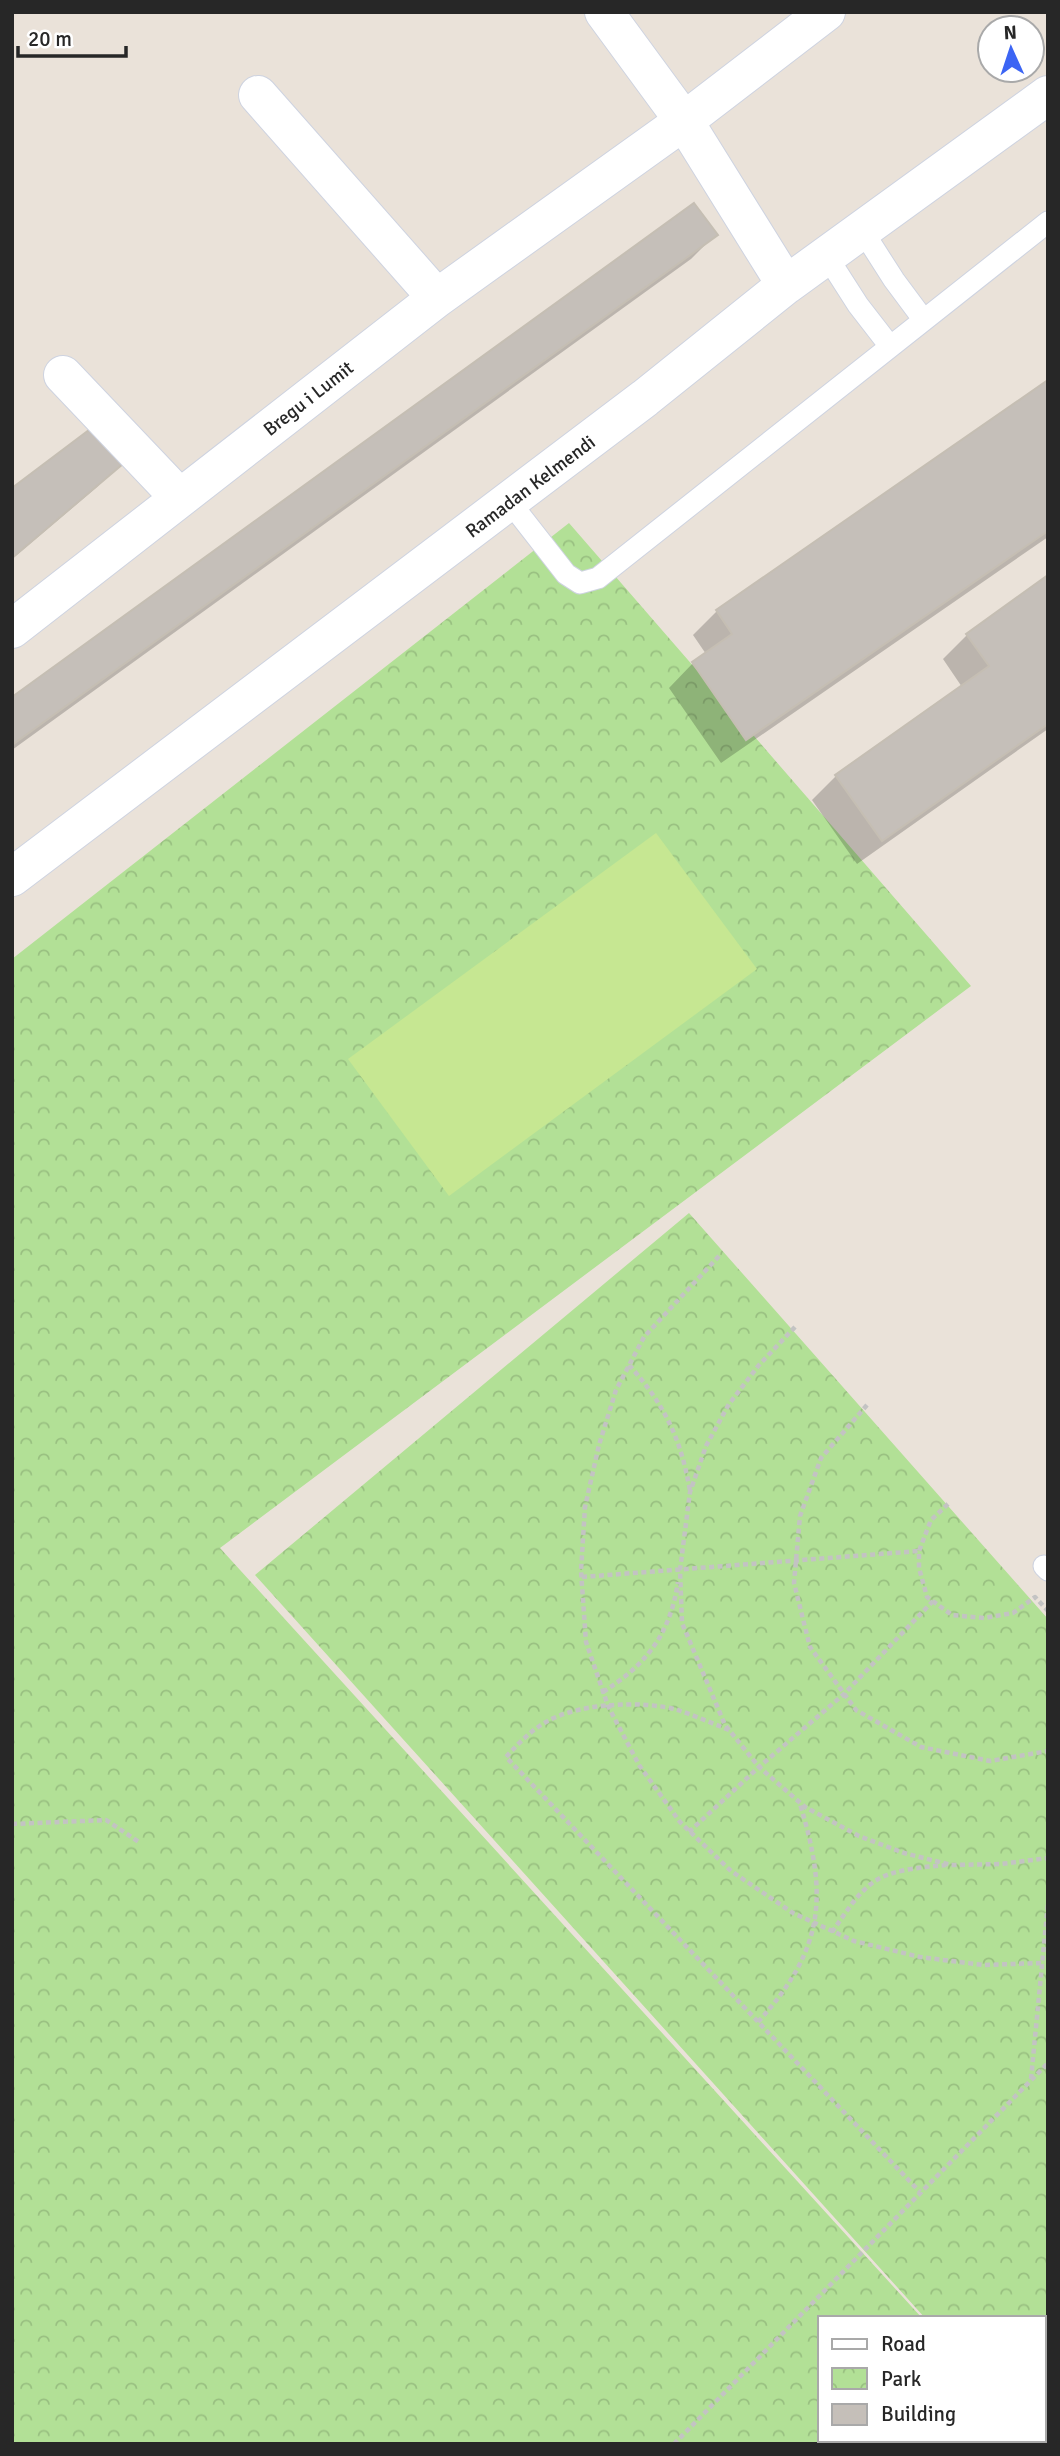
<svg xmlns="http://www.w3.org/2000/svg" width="1060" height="2456" viewBox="0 0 1060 2456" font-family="Signika,sans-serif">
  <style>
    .park { fill: url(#park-crowns) }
    .pitch { fill: #c6e792 }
    .shadow { fill: #0003 }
    .building { fill: #c5bfb9; stroke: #c5beb3; stroke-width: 2 }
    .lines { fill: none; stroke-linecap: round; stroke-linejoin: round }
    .lane-casing { stroke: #ced3e0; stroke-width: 23 }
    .street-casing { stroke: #ced3e0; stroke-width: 40 }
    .path { stroke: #c3c3c3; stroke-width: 4.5; stroke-dasharray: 5 3.5; stroke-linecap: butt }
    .lane { stroke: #fff; stroke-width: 21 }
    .street { stroke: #fff; stroke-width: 38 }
    .labels { text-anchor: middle; stroke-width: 5; stroke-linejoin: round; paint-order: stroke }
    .street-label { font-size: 19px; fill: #272727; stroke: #fff }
  </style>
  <defs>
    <pattern id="park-crowns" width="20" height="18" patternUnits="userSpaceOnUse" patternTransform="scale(1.75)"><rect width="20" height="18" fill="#b2e096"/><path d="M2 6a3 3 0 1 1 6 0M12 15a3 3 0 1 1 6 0" fill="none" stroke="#99c081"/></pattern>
  </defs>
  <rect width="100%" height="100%" fill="#eae2d9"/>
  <path class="park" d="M569,523L971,986L220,1548L922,2318H820V2440H1034L1037,2444H12V959Z
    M689,1213L1048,1619V2444H1039L1036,2440H1044V2318H925L255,1575Z"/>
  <path class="pitch" d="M656,833L757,969L449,1196L348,1059Z"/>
  <path class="shadow" d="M715,235L691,259L12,750V699Z
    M1048,382V537L721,763L669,688L693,663L706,654L693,635L717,611Z
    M121,462L97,487L12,559V490Z
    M1048,577V729L857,864L812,800L836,776L962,687L943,659L967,635Z"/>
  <path class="building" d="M694,203L718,235L12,745V697Z
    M1048,380V531L746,740L692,662L732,634L716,610Z
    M97,424L124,463L12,558V488Z
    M1048,575V724L882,841L835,775L989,666L966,634Z"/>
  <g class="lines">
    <defs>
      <path id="lane" d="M862,230L894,280L923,319
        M826,255L858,305L889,345
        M509,501L566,574L580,583L598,578L1048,222
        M1044,1566L1048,1570"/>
      <path id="street" d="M604,12L684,121L786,285
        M258,95L437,298
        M63,375L179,497
        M12,629L437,298L684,121L826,12
        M12,877L645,398L786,285L1048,95"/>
    </defs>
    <use href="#lane" class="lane-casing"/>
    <use href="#street" class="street-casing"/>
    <path class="path" d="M719,1256L644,1337L616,1390L599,1445L585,1507L581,1571L586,1642L608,1706L639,1765L680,1822L731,1871L793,1913L854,1941L920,1957L983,1965L1042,1963
      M795,1327L759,1365L729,1404L706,1446L690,1492L680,1570L682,1623L725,1725L759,1767L805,1807L859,1836L904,1853L951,1865L1001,1864L1048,1858
      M629,1365C665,1405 681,1439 690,1491
      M867,1405L821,1458L800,1516L794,1583L810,1647L856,1710L921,1747L990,1761L1048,1751
      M948,1504L931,1520L919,1551V1568L927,1597L952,1615L984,1618L1013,1613L1035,1597L1048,1611
      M582,1577L919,1551
      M603,1692C647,1664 670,1634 678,1582
      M729,1730C712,1723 695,1716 678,1710C643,1700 578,1703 546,1722C530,1731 518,1744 506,1757L920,2192
      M12,1824L106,1820L139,1842
      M689,1832L759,1767L844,1694L933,1601
      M832,1932C845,1914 857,1893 875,1881C893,1869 925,1867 946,1865
      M758,2022C825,1948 828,1896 800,1804
      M1031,2079L1048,1903
      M1044,2398L1048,2395
      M674,2444L1048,2063
      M992,2444L996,2440"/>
    <use href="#lane" class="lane"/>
    <use href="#street" class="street"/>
  </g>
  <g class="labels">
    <g class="street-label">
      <text transform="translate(308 398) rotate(-38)" y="7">Bregu i Lumit</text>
      <text transform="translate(530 486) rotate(-37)" y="7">Ramadan Kelmendi</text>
    </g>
  </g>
  <rect width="1060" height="2456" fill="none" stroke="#272727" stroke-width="28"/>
  <rect x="818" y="2316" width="228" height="126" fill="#ffffff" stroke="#a9a9a9" stroke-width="2"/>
  <rect x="832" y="2339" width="35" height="10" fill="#ffffff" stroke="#a9a9a9" stroke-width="2"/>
  <text x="881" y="2351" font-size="21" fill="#272727">Road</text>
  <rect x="832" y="2368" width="35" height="21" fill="url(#park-crowns)" stroke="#a9a9a9" stroke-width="2"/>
  <text x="881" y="2386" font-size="21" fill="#272727">Park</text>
  <rect x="832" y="2404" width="35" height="21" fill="#c5bfb9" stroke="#a9a9a9" stroke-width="2"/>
  <text x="881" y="2421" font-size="21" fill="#272727">Building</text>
  <g transform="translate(1011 49) rotate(357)"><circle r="33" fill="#ffffff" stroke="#a9a9a9" stroke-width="2"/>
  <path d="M0-5L12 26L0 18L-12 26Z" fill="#3c65f4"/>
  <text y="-10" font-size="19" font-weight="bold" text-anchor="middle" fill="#272727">N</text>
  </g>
  <path d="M18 46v10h108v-10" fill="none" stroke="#272727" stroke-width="3.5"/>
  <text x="28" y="46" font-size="21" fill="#272727" stroke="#ffffff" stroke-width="5" paint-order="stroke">20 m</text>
</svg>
